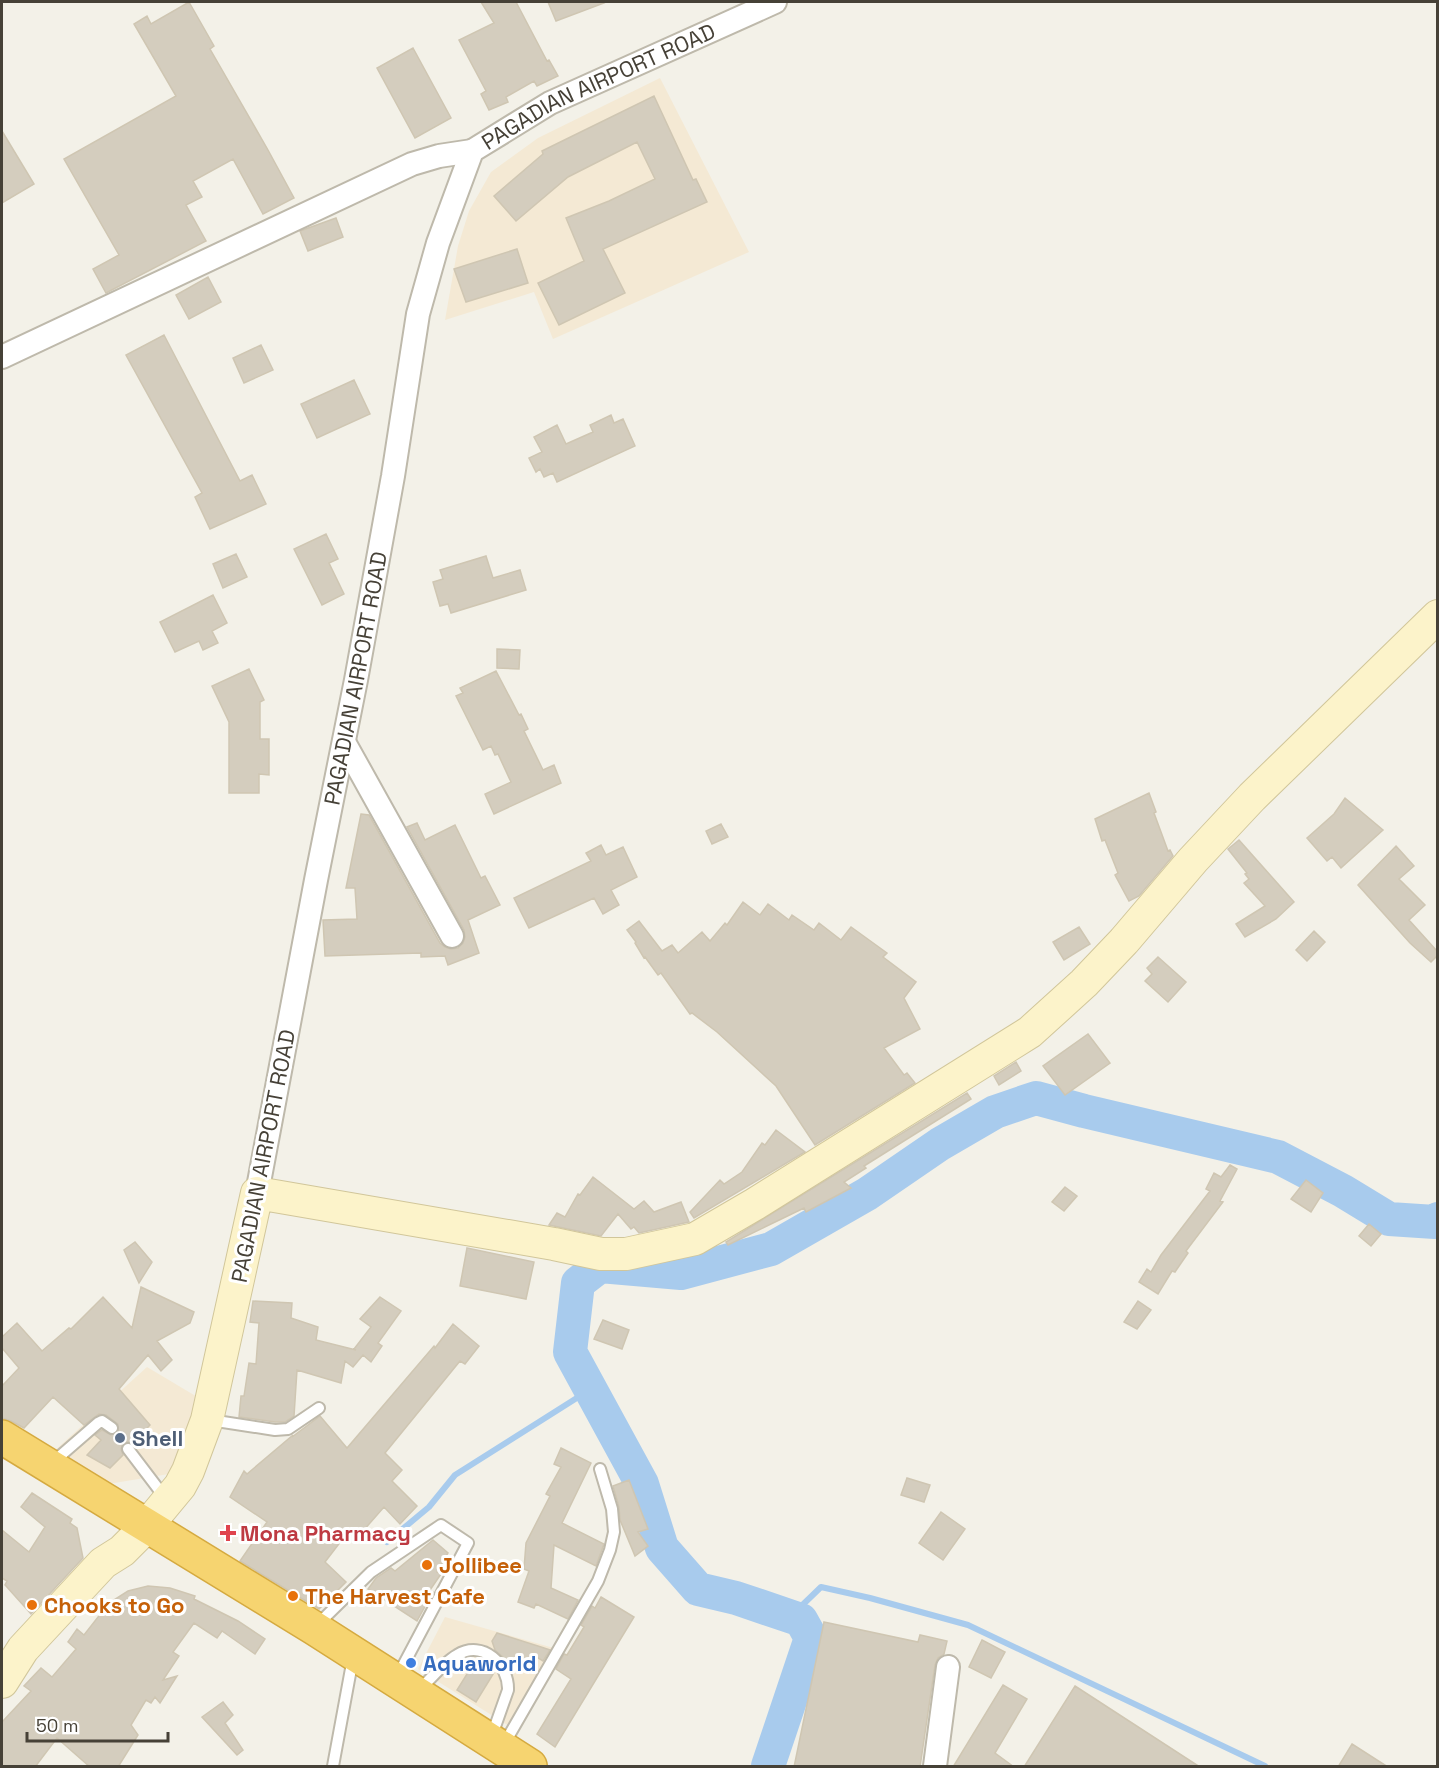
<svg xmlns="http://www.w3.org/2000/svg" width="1439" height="1768" viewBox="0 0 1439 1768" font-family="'Space Grotesk',sans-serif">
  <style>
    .commercial { fill: #f4e9d4 }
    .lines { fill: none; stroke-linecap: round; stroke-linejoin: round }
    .stream { stroke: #a8cbed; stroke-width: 6 }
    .river { stroke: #a8cbed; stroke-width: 34 }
    .building { fill: #d4cdbe; stroke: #cfc6b2; stroke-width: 1.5 }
    .lane-casing { stroke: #beb9ab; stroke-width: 14 }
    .street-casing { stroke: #beb9ab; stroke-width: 26 }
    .secondary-casing { stroke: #d1c69a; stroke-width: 34 }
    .highway-casing { stroke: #d5aa40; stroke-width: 36 }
    .lane { stroke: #fff; stroke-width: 10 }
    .street { stroke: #fff; stroke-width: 22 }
    .secondary { stroke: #fcf3ca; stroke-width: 32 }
    .highway { stroke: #f6d470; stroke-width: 33 }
    .service-dot { fill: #5c6f8a; stroke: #fff; stroke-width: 2 }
    .health-dot { fill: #e0444e; stroke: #fff; stroke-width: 2 }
    .food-dot { fill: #e8710a; stroke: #fff; stroke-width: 2 }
    .shop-dot { fill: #3f7fe0; stroke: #fff; stroke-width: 2 }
    .labels { text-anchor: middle; stroke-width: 6; stroke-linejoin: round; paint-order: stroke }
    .street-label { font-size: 22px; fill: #464137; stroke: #fff }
    .service-label { font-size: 22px; font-weight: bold; fill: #4e5e75; stroke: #fff; text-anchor: start }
    .health-label { font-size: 22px; font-weight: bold; fill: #be3a42; stroke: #fff; text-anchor: start }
    .food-label { font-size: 22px; font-weight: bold; fill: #c56008; stroke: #fff; text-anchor: start }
    .shop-label { font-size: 22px; font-weight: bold; fill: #366cbe; stroke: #fff; text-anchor: start }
  </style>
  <rect width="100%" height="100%" fill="#f3f1e8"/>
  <path class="commercial" d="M660,78L749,252L553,339L534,292L445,320L458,246L469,211L491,172L538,138Z
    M147,1367L204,1401L169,1474L108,1484L52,1453Z
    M445,1617L557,1649L509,1726L418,1669Z"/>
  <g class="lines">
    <path class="stream" d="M387,1542L429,1507L455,1475L591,1389
      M790,1617L821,1587L870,1598L968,1625L1265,1766"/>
    <path class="river" d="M768,1766L811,1638L801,1620L736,1598L698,1589L662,1548L642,1484L570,1352L578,1283L600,1266L681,1273L771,1249L867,1194L940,1144L995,1112L1036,1098L1084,1111L1278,1157L1343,1191L1389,1219L1435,1222L1438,1219"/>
  </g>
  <path class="building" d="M189,2L214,46L210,49L268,150L294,198L263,214L233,159L193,181L202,197L186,205L206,241L106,293L93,269L119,255L64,159L176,96L134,24L147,16L151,24Z
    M481,2H516L547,61L549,60L558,76L537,86L534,81L506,97L508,102L489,110L481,94L486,91L459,40L494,23Z
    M548,2H603L604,3L556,21Z
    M413,48L451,118L415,138L377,68Z
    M654,96L693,180L696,179L707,202L603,249L625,293L559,325L538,283L584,261L566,218L609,201L655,179L637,142L568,177L516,221L494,196L543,154L542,151Z
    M2,131L34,184L2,203Z
    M336,218L343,237L308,251L300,231Z
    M517,249L528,283L466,302L454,269Z
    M208,277L221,302L189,319L176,295Z
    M164,335L240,481L252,475L266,504L210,529L195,497L202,493L126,355Z
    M261,345L273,370L244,383L233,358Z
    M354,380L370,414L317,438L301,404Z
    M611,415L614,423L623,419L635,446L557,482L553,473L544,477L540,469L536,472L529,458L542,452L534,437L557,425L566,444L593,432L590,425Z
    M326,534L338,559L329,563L344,594L322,605L294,549Z
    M236,554L247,577L223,588L213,564Z
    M486,556L493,578L520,570L526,590L451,613L448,604L440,606L433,582L443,579L440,570Z
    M213,595L227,623L212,631L218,643L203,650L199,641L175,652L160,622Z
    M497,649L520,650L519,669L497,668Z
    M249,669L264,700L260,702V739H269V775L259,774V793H229V722L212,686Z
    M496,671L519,715L521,714L528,729L524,731L543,770L554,765L561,783L494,814L485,794L511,782L498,754L495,755L491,746L483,750L456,696L463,693L460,688Z
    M1149,793L1156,812L1154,813L1168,851L1170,850L1173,856L1139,896L1129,901L1115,875L1118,873L1105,840L1102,841L1095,819Z
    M1345,798L1383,830L1341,868L1332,857L1327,861L1307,838L1334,814Z
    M361,814L369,815L440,943L445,947L451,949L458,948L463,943L465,937L464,930L407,827L417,823L425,840L455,825L481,878L485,876L500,905L468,920L479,953L448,965L445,956L421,957V953L325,956L323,920L357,919L355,888H346Z
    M721,824L728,837L712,844L706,831Z
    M1239,840L1294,902L1276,919L1245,937L1236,924L1265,906L1244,883L1249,879L1245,874L1247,873L1228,849Z
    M601,845L606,855L623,847L637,877L611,890L619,905L603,914L594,898L529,928L514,898L591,861L586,853Z
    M1396,846L1414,866L1399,879L1425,905L1409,920L1437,951V956L1431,962L1410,943L1358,885Z
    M743,902L760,915L768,904L789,920L792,915L814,930L819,923L841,940L851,927L887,953L883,957L916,982L904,998L920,1029L884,1048L904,1075L907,1073L915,1083L815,1145L776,1086L717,1032L692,1013L690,1014L661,973L658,975L645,957L644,958L635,943L636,942L627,930L639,921L662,951L672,945L678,953L702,932L710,941L725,923L727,925Z
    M1079,927L1090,944L1064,960L1053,942Z
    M1314,931L1325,942L1307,961L1296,950Z
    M1158,957L1186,982L1168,1002L1145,981L1152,974L1147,968Z
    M1088,1034L1110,1063L1065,1095L1043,1066Z
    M1016,1062L1021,1071L999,1085L994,1076Z
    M967,1093L971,1099L864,1166L866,1168L844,1182L851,1188L806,1212L804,1208L728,1245L726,1242Z
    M776,1130L805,1152L694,1218L690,1212L720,1180L724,1184L742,1172L762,1143L765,1145Z
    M1230,1165L1237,1169L1220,1201L1223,1202L1186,1251L1188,1253L1175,1272L1172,1271L1158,1294L1139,1282L1147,1269L1151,1272L1161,1255L1210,1191L1206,1189L1214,1173L1221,1177Z
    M593,1177L634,1209L644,1201L654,1212L681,1202L689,1222L639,1233L634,1227L631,1229L618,1214L601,1236L549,1225L557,1213L565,1217L578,1194L580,1195Z
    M1306,1180L1323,1193L1311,1212L1291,1199Z
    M1065,1187L1077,1196L1064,1211L1052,1202Z
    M1369,1224L1381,1234L1371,1246L1359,1236Z
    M135,1242L152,1262L139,1283L124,1250Z
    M467,1248L534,1262L526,1299L460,1286Z
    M141,1287L194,1312L190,1323L157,1341L172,1360L161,1371L148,1355L119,1389L150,1425L133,1443L128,1442L123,1443L121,1449L123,1455L110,1468L87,1455L101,1440L95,1435L102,1430L111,1435L118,1432V1424L106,1415L99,1414L84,1425L53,1397L24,1428L11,1421L2,1418V1386L19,1368L2,1348V1337L17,1323L42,1351L69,1328L71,1329L103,1297L132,1328Z
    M380,1297L401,1311L378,1343L382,1346L371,1362L363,1355L353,1367L345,1361L341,1383L297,1370L294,1416L285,1422H275L239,1417L241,1396H244L249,1363L256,1364L259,1323L250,1322L253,1301L292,1303L291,1318L318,1327L316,1340L356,1350L354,1349L371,1327L360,1319Z
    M1138,1301L1151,1310L1137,1329L1124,1322Z
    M603,1320L629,1330L622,1349L594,1339Z
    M453,1324L479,1346L465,1364L460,1361L385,1453L402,1470L392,1481L417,1506L400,1524L384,1507L356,1539L348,1532L325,1562L346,1582L319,1609L240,1561L267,1522L230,1497L244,1471L247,1474L293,1435L292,1437L320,1416L347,1448L434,1346L435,1348Z
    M561,1448L591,1463L562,1523L604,1544L596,1566L554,1545L551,1588L578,1600L568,1619L536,1604L534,1608L518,1602L529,1571L524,1569L526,1543L550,1496L546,1494L561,1467L554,1464Z
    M907,1478L930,1485L924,1502L901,1495Z
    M629,1480L648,1529L638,1532L648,1546L635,1556L620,1520L619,1507L613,1486Z
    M32,1493L72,1519L70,1523L77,1528L83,1558L31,1614L5,1585L7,1581L2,1578V1530L29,1552L45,1527L21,1507Z
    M941,1512L965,1529L943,1560L919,1543Z
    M433,1540L448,1553L437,1572L441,1574L430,1590L433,1592L417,1621L368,1589L376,1578L391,1568L395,1571Z
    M148,1586L170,1588L195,1596L194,1599L238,1621L265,1639L255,1654L222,1631L217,1638L194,1623L173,1652L179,1656L163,1680L177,1676L160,1703L155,1697L151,1703L146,1700L131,1725L138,1735L118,1767H90L57,1738L35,1767H2V1722L31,1691L24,1686L41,1668L52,1677L76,1649L68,1642L77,1629L84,1635L109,1603L128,1591Z
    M601,1597L634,1617L555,1747L537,1734L571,1679L556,1669L564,1654L567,1655L584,1627L581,1625L592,1606L595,1608Z
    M824,1622L918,1642L920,1635L947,1641L944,1654L938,1658L935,1665L920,1767H794Z
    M497,1633L541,1647L550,1650L543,1661L535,1656L526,1671L504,1658L495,1650L492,1641Z
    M982,1640L1005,1652L991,1678L969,1667Z
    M477,1658L488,1663L495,1671L476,1702L457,1690Z
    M1003,1685L1027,1699L995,1753L1014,1767H953Z
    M1075,1686L1200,1767H1024Z
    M223,1702L233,1715L225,1723L243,1750L237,1755L202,1717Z
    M1352,1744L1388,1767H1338Z"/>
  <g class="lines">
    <defs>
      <path id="lane" d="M210,1420L275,1430L288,1429L319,1408
        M128,1449L166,1499
        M52,1463L98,1423L102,1421L112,1428
        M316,1626L371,1572L441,1525L468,1543L397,1677
        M419,1690C431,1679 443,1663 457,1655C483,1639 509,1665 508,1690L491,1738
        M503,1746L598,1581L610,1550L614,1532L612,1509L600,1469
        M333,1766L353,1658"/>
      <g id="street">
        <path d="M2,357L412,164L439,156L472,151"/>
        <path d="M344,742L452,936"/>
        <path id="s1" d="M257,1193L316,880L356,680L393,476L418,314L438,243L472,151L550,103L775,2"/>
        <path d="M935,1766L948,1667"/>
      </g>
      <path id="secondary" d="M2,1682L23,1649L103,1563L122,1551L146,1527L180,1486L188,1471L207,1420L257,1193L554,1244L601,1254H626L695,1239L755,1204L1030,1032L1084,983L1124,941L1193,860L1252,797L1438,616"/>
      <path id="highway" d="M2,1437L314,1628L530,1766"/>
    </defs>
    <use href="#lane" class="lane-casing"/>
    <use href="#street" class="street-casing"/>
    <use href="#secondary" class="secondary-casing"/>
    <use href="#highway" class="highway-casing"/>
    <use href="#lane" class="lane"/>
    <use href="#street" class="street"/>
    <use href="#secondary" class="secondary"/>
    <use href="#highway" class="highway"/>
  </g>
  <circle class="service-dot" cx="120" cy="1438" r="6"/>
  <path class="health-dot" d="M225 1524h6v6h6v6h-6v6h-6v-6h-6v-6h6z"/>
  <g class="food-dot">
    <circle cx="427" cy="1565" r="6"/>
    <circle cx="293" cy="1596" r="6"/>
    <circle cx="32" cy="1605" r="6"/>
  </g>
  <circle class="shop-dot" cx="411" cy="1663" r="6"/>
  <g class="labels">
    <g class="street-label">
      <text dy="8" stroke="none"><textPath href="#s1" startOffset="1208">PAGADIAN AIRPORT ROAD</textPath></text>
      <text dy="8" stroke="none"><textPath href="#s1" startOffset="524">PAGADIAN AIRPORT ROAD</textPath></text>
      <text transform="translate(263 1156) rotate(-79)" y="8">PAGADIAN AIRPORT ROAD</text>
    </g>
    <g class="service-label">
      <text x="132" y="1446">Shell</text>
    </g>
    <g class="health-label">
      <text x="240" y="1541">Mona Pharmacy</text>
    </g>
    <g class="food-label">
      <text x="439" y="1573">Jollibee</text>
      <text x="305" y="1604">The Harvest Cafe</text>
      <text x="44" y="1613">Chooks to Go</text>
    </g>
    <g class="shop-label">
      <text x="423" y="1671">Aquaworld</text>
    </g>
  </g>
  <rect width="1439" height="1768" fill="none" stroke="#464137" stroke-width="6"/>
  <path d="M27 1732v9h141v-9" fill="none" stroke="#464137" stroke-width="3"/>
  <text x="36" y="1732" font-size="18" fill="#464137" stroke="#ffffff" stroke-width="4.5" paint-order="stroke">50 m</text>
</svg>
